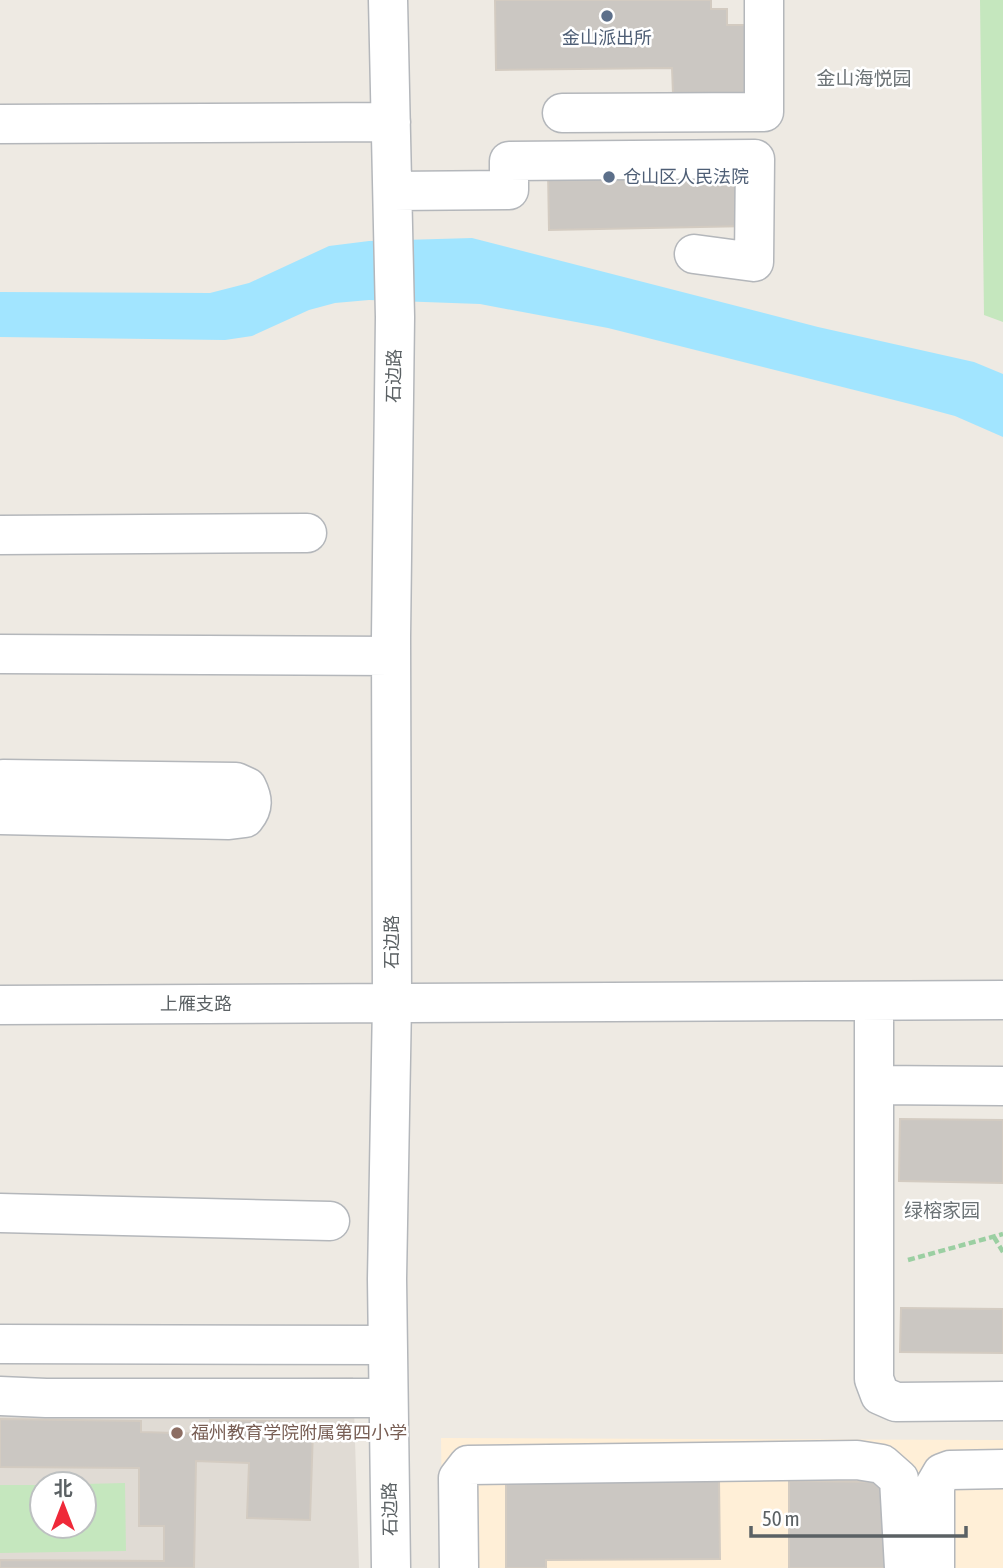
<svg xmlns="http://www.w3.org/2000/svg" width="1003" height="1568" viewBox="0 0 1003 1568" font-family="'Asap Condensed','Noto Sans SC',sans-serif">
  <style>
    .commercial { fill: #ffefd7 }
    .education { fill: #e0dbd4; fill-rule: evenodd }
    .green { fill: #c5e7be }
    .water { fill: #a2e5ff }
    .building { fill: #cbc7c2; stroke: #d3cbc1; stroke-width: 2 }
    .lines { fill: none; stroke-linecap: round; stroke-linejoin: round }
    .minor-casing { stroke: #b4b7bb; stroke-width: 41 }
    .path { stroke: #9bcfa2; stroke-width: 4.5; stroke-dasharray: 7 3.5; stroke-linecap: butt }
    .minor { stroke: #fff; stroke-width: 38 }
    .service-dot { fill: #5c6f8a; stroke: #fff; stroke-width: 2.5 }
    .education-dot { fill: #8d6e63; stroke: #fff; stroke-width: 2.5 }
    .labels { text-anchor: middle; stroke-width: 5; stroke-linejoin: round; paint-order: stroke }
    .service-label { font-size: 18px; fill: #4e5e75; stroke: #fff }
    .street-label { font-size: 18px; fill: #5b6164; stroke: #fff }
    .education-label { font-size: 18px; fill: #785e54; stroke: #fff; text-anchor: start }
    .neighbourhood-label { font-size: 19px; fill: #6c7376; stroke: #fff }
  </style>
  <rect width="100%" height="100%" fill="#eeeae3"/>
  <path class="commercial" d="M441,1438L1003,1440V1568H443Z"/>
  <path class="education" d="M353,1377L359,1568H0V1380L83,1382ZM42,1484H84V1526H42Z"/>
  <path class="green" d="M980,0H1003V322L984,315Z
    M125,1483L126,1551L0,1553V1485H42V1526H84V1484Z"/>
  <path class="water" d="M472,238L818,327L974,362L1003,374V437L955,416L914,405L608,328L480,304L369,300L335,303L309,310L252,336L225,340L0,337V292L210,293L249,283L329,246L369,241Z"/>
  <path class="building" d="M495,0H711V9H727V25H752L753,93L673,94L672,68L496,70Z
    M749,166L750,226L549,230L548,170Z
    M900,1119L1003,1120V1183L899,1181Z
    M901,1308L1003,1309V1353L900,1352Z
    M0,1419L141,1421V1432L209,1434L210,1420L279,1421V1429L313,1430L310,1520L247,1518L249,1463L196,1461L194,1568H0V1560L164,1561V1526H139V1468L0,1467Z
    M719,1479L720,1559L546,1560V1568H506V1480Z
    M789,1481L886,1482V1568H789Z"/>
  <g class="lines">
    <defs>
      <path id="minor" d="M388,0L395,317L391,637L392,1003L387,1279L391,1568
        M562,113L764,112V0
        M0,124L391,122
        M393,191L509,190V161L755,159L754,262L694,254
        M0,535L307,533
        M0,654L391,656
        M0,815L229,820L245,818C254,807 253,799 247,787L236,782L3,779
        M874,1001V1379L880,1395L896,1402L1003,1401
        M0,1005L1003,1000
        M874,1085L1003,1086
        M0,1213L330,1221
        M0,1344L387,1345
        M0,1396L46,1398H388
        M459,1568L458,1478L468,1465L857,1460L882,1464L899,1479L904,1568
        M935,1568V1485L942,1473L950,1470L1003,1469"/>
    </defs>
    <use href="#minor" class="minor-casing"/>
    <path class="path" d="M994,1237L1003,1252
      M908,1260L1003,1234"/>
    <use href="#minor" class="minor"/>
  </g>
  <g class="service-dot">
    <circle cx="607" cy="16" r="7"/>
    <circle cx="609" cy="177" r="7"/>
  </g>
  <circle class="education-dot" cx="177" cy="1433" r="7"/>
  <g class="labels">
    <g class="service-label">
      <text x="607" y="44">金山派出所</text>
      <text x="623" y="183" text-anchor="start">仓山区人民法院</text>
    </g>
    <g class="street-label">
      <text transform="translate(394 376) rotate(-89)" y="6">石边路</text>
      <text transform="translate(392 942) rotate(-90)" y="6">石边路</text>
      <text x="196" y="1010">上雁支路</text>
      <text transform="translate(390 1509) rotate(-91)" y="6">石边路</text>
    </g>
    <g class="education-label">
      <text x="191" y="1439">福州教育学院附属第四小学</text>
    </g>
    <g class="neighbourhood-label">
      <text x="864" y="85">金山海悦园</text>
      <text x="942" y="1217">绿榕家园</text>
    </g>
  </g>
  <g transform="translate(63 1505)"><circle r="33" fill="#ffffff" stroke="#bdc0c1" stroke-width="2"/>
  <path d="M0-5L12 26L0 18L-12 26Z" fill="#ef2939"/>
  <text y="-10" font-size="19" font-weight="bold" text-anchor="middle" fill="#5b6164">北</text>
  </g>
  <path d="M751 1526v10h215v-10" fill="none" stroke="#5b6164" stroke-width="3.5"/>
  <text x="762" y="1526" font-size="21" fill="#5b6164" stroke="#ffffff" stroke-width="5" paint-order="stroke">50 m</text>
</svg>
